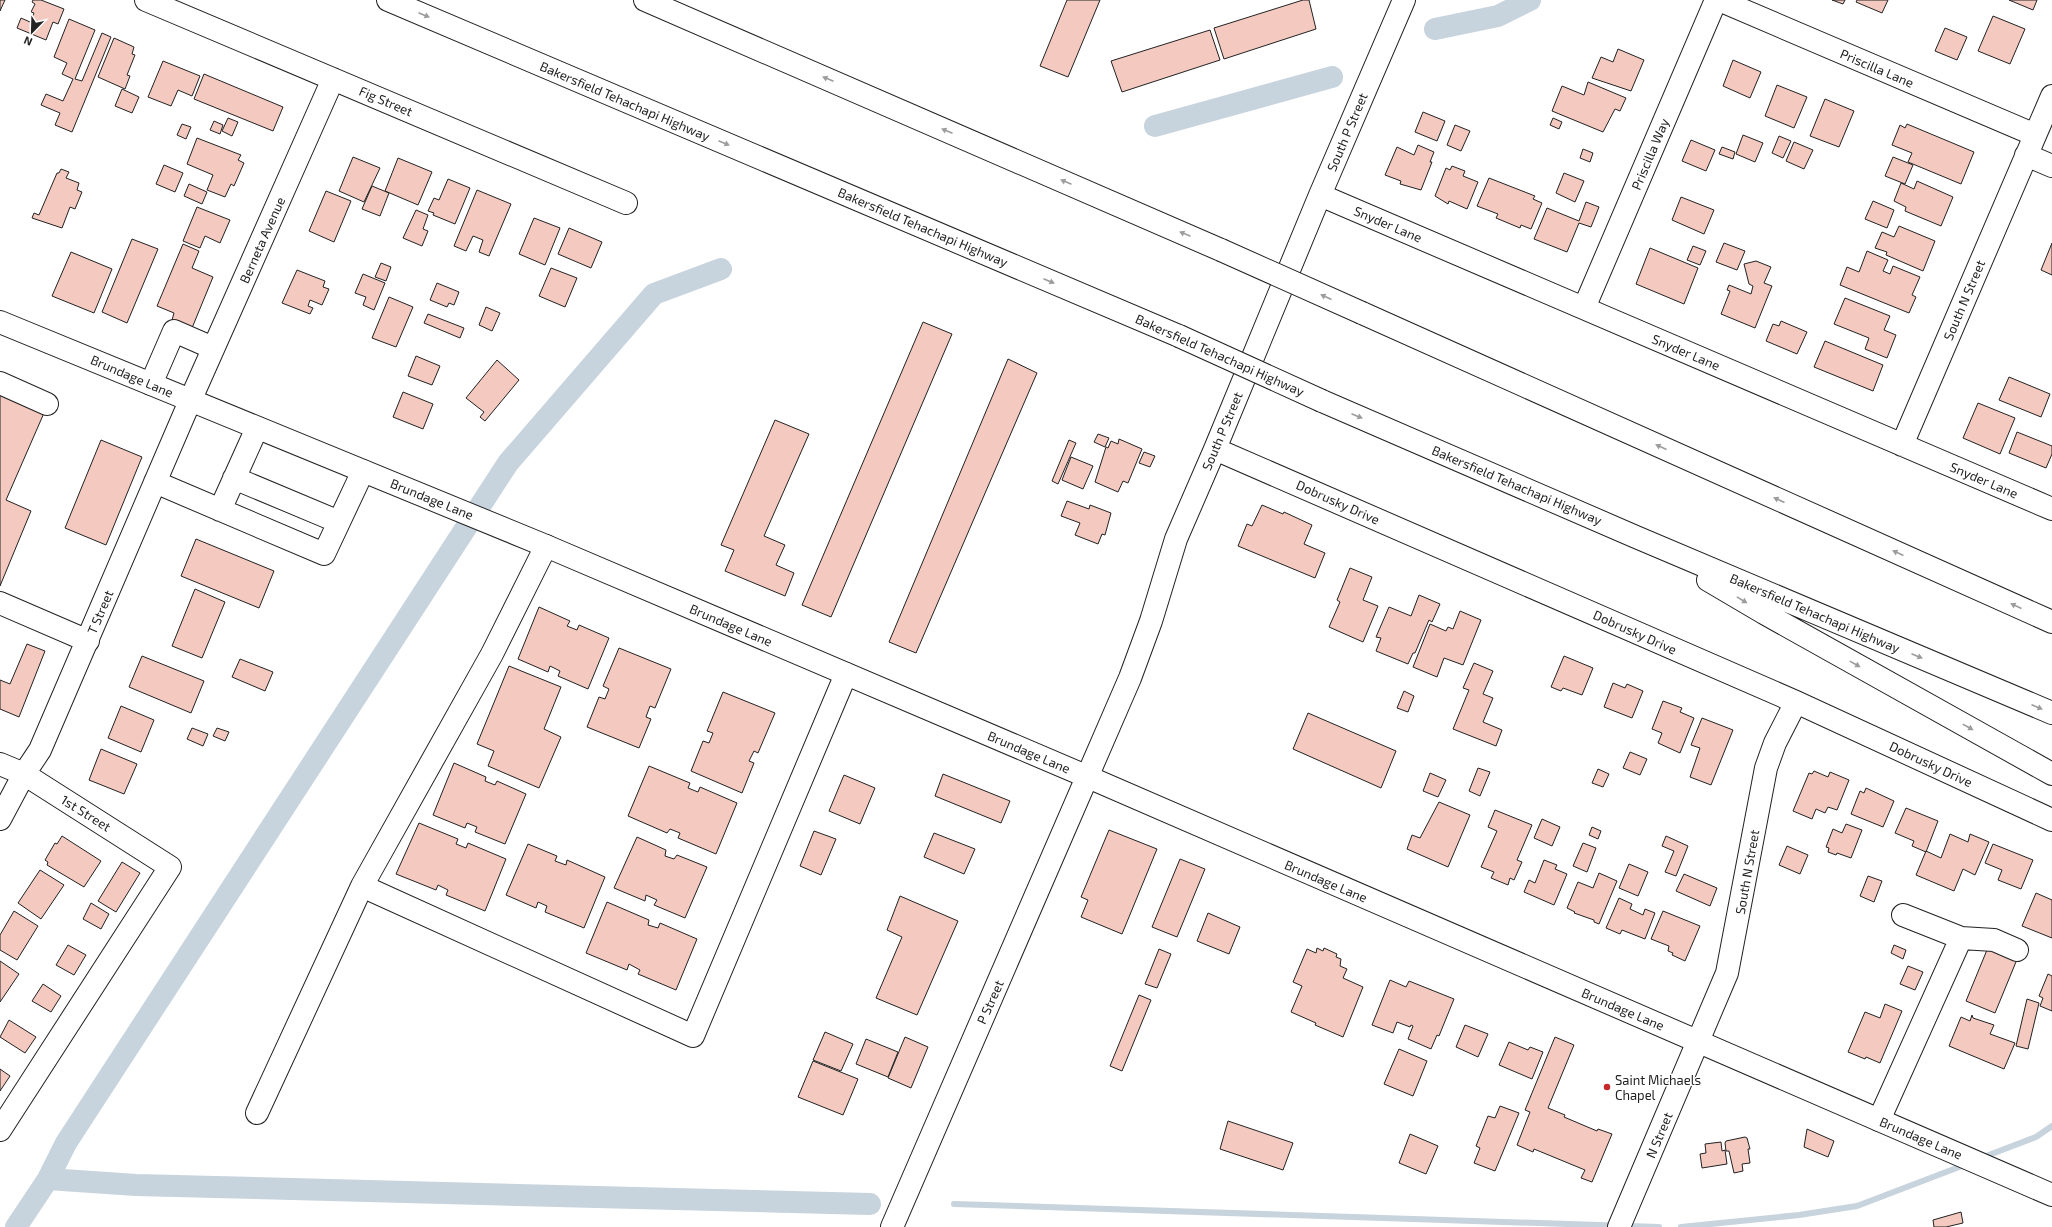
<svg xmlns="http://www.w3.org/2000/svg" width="2052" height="1227" viewBox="0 0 2052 1227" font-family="'Exo 2',sans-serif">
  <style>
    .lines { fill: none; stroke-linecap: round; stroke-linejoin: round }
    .stream { stroke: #c7d3dd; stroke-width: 6 }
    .canal { stroke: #c7d3dd; stroke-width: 22 }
    .building { fill: #f3c9c0; stroke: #222 }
    .minor-casing { stroke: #222; stroke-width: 24 }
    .major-casing { stroke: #222; stroke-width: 24 }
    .highway-casing { stroke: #222; stroke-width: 24 }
    .minor { stroke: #fff; stroke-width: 22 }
    .major { stroke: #fff; stroke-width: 22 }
    .highway { stroke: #fff; stroke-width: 22 }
    .highway-bridge-casing { stroke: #222; stroke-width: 24; stroke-linecap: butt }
    .highway-bridge { stroke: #fff; stroke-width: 22 }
    .oneway { fill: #9c9c9c }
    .poi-dot { fill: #c62828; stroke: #fff; stroke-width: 1.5 }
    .labels { text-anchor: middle; stroke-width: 3; stroke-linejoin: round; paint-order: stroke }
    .street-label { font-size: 13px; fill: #222; stroke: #fff }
    .poi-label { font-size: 13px; fill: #222; stroke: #fff; text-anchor: start }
  </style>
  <rect width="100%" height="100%" fill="#fff"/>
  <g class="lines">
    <path class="stream" d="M1981,1158L2036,1137L2052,1126
      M954,1204L1659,1227
      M1681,1227L1799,1215L1857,1206L1967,1164"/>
    <path class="canal" d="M1435,29L1498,16L1530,0
      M1155,126L1332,77
      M48,1179L136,1185L870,1204
      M16,1227L48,1179L66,1143L508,463L654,294L721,269"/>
  </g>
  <path class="building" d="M0,0H5L0,11Z
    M33,0H41L64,9L58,24L53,22L46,40L17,28L21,18L30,22L34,13L31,12L35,4L32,2Z
    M1067,0H1100L1068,77L1040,66Z
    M1303,0H1309L1316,29L1224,59L1214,28Z
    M1832,0H1845L1843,4Z
    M1857,0H1888L1882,13L1856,2Z
    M2009,0H2037L2033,10Z
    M1993,16L2025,29L2010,64L1978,51Z
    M69,19L95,30L75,79L82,81L102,33L111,37L72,132L55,125L60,113L41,105L46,94L63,101L73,79L62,74L67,63L54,57Z
    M1945,28L1967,37L1957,60L1935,51Z
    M1210,30L1220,60L1122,92L1111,61Z
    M114,38L134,47L132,54L135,55L127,75L130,76L125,89L98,77Z
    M1618,49L1644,60L1631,91L1592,78L1601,57L1613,62Z
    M1733,60L1761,72L1750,98L1723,86Z
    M163,61L200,76L192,96L178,90L171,106L148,97Z
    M204,74L283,107L273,131L194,99Z
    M1588,82L1626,98L1620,111L1615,109L1603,132L1552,111L1562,86L1584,95Z
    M1777,85L1807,97L1794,128L1765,116Z
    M122,89L139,97L132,113L115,106Z
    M1825,99L1854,111L1839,147L1810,136Z
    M1423,112L1445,121L1437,141L1415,132Z
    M228,118L238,122L232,136L222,131Z
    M1553,118L1562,122L1559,129L1550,125Z
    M214,121L223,125L220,134L210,130Z
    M182,124L191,127L186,139L177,135Z
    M1907,124L1974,152L1961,184L1908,162L1912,153L1892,145L1900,125L1905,128Z
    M1455,125L1470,131L1461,151L1447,145Z
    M1743,135L1763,143L1755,162L1736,154Z
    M1779,136L1791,141L1783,158L1772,153Z
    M197,138L241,155L238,160L244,163L234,186L231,184L225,197L207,190L213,175L187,164Z
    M1691,140L1715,150L1706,171L1682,161Z
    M1794,142L1813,150L1804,169L1786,161Z
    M1418,145L1434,152L1430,162H1432L1421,190L1400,184L1401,181L1385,175L1397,147L1414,155Z
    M1722,147L1735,152L1733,159L1719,154Z
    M1583,149L1593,153L1590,162L1580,158Z
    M353,157L380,168L364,202L339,191Z
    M1893,157L1913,165L1905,184L1885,176Z
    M398,158L432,172L418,205L385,191Z
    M164,165L183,173L175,192L156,184Z
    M1452,166L1465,171L1463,176L1478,182L1467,209L1449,201L1448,204L1435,196L1446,168L1450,170Z
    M61,169L69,172L66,178L79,183L77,190L82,192L75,209L70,207L62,228L32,218L34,213L39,215L57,173H59Z
    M1564,173L1584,181L1575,202L1556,193Z
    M1489,178L1535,196L1533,199L1542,203L1531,229L1521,225L1520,228L1496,218L1498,214L1477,206Z
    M448,179L470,188L455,224L433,215L434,213L428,211L434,198L439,200Z
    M1917,181L1953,197L1941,226L1905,211L1906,207L1894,201L1901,183L1914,189Z
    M189,184L207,192L202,204L184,196Z
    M372,186L389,193L380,216L362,209Z
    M477,190L511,204L489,256L479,252L483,240L473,236L466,251L454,246Z
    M326,191L351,201L334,242L309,231Z
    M1681,197L1714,210L1704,234L1672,220Z
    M1873,201L1894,210L1887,228L1865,219Z
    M1586,202L1599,207L1591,227L1579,223L1567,252L1534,239L1547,208L1579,221Z
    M197,207L230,220L220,243L205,236L200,248L183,241Z
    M416,210L428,215L423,229L428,231L422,246L403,238Z
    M534,218L560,228L545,265L519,254Z
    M1899,226L1935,241L1923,271L1886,255L1887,252L1875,248L1882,232L1894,237Z
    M569,228L602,242L591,268L558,254Z
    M132,239L158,249L127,323L102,312Z
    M1724,243L1745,251L1737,270L1716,262Z
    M2052,243V275L2041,270Z
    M183,244L199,251L192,268L213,277L192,328L172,320L174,313L157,306Z
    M1693,246L1706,251L1700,265L1687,260Z
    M1650,248L1698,268L1684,304L1636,284Z
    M1867,251L1888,260L1883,271L1890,274L1893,266L1920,277L1912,295L1916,297L1909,313L1840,285L1847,267L1859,272Z
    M71,252L112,269L94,313L52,296Z
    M1756,261L1771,267L1764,283L1772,286L1755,328L1721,314L1730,291L1727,290L1729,285L1751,294L1753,286L1749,284L1744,264Z
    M381,263L391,267L386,281L375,277Z
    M551,268L577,278L565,307L539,296Z
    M297,270L325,281L323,287L329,289L322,305L310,300L308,306L313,308L310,314L282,303Z
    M363,274L385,283L374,310L363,305L366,297L355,293Z
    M437,283L459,292L454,305L449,303L447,307L430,300Z
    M389,297L413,307L396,347L372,338Z
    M1845,298L1890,316L1884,330L1896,335L1887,358L1865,349L1869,338L1834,324Z
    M486,307L500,313L492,331L479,325Z
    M428,314L464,328L460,338L424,323Z
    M1781,321L1807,332L1797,354L1766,341L1773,324L1779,326Z
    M923,322L952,334L831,617L802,605Z
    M1825,341L1883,365L1873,391L1814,367Z
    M416,356L440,366L432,385L408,376Z
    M1008,359L1037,373L916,653L889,642Z
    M497,360L519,380L485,421L480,417L484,412L466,398Z
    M2009,377L2050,394L2041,417L1999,400Z
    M403,392L433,404L423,429L393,417Z
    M0,393L44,413L6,500L31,511L0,586Z
    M1978,403L2015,418L2000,454L1963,438Z
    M775,420L809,434L764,536L785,545L776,565L794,573L785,596L725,571L734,550L721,545Z
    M2017,432L2052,446V454L2046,468L2009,453Z
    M1098,434L1109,438L1105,447L1094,442Z
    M1119,439L1142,449L1128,483L1123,481L1118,492L1095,482L1106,447L1108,448L1111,441L1118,444Z
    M101,440L142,457L106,545L65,528Z
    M1069,440L1076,443L1058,484L1052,481Z
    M1144,452L1155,456L1150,467L1139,463Z
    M1071,457L1093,466L1083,489L1062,480Z
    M1067,501L1089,509L1090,505L1111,513L1105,535L1102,534L1098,544L1075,535L1080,523L1061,516Z
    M1262,505L1283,514L1284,512L1312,525L1304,544L1325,553L1315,578L1238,546L1247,524L1252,526Z
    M196,539L274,571L259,608L181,576Z
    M1350,568L1372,577L1363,600L1378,606L1363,642L1329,627L1340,602L1337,600Z
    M195,589L225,602L202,658L172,646Z
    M1419,595L1440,604L1432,622L1429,620L1415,653H1413L1408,664L1376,651L1381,638L1376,637L1389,607L1411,616Z
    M539,607L570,621L567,626L577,630L579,625L609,638L588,689L558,676L560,671L550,666L548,672L518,659Z
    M1460,611L1481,620L1463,665L1444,658L1437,677L1413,667L1430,624L1446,631L1448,627L1453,629Z
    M27,644L45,651L19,717L0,709V680L10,684Z
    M619,648L671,669L655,708L650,706L646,717L651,719L639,748L587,727L599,697L605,699L609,689L603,686Z
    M142,656L204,681L191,713L129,687Z
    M1564,656L1593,668L1582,695L1563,688L1561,691L1551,687Z
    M240,659L273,672L265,691L232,677Z
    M1474,663L1493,671L1483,694L1493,698L1483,722L1502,730L1496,746L1453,729L1469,690L1463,688Z
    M509,666L561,687L544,729L561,737L539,788L488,766L494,751L477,744Z
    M1613,683L1625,688L1627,684L1643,691L1632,718L1604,707Z
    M1404,691L1414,696L1408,712L1397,708Z
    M723,692L775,713L758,753L754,751L749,761L754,763L742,793L691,771L703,741L709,743L713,733L707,731Z
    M1663,701L1682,708L1680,712L1694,718L1680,753L1658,743L1662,733L1652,729Z
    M121,706L154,720L141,752L108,738Z
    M1308,713L1396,751L1381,788L1293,749Z
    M1702,718L1733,730L1711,785L1690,777L1700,748L1691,745Z
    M192,728L208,734L203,746L187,739Z
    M217,728L229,732L225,741L213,736Z
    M101,749L137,764L124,794L89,780Z
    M1630,752L1647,759L1640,775L1623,768Z
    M454,763L486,777L485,781L495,785L497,781L526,794L505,844L475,832L477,827L467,823L465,828L433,815Z
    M649,766L690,783L688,788L698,792L700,787L737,803L716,854L678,838L680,833L670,829L667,833L628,816Z
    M1478,768L1490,772L1480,796L1469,791Z
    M1598,769L1609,774L1603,787L1592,783Z
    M1814,771L1828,777L1830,772L1849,780L1837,810L1828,807L1825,813L1816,809L1812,819L1793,811L1809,773L1812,774Z
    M1430,773L1446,780L1438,797L1423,791Z
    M943,774L1010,801L1001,823L935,796Z
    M844,775L875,788L860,824L829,811Z
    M1866,788L1894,801L1883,827L1851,814L1860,791L1864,793Z
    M1439,802L1470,815L1448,867L1407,849L1412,835L1420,838Z
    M1906,808L1938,821L1926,852L1912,846L1914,841L1895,833Z
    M1495,810L1532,825L1517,860L1522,862L1514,880L1510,878L1508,885L1491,878L1494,872L1481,867L1497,831L1488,827Z
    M1542,819L1560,827L1552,846L1534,838Z
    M419,823L458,839L456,844L466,848L468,843L506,859L485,911L446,895L448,890L438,885L436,890L396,874Z
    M1846,824L1862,830L1851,858L1837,853L1836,855L1828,852L1829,848L1826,847L1833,829L1842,833Z
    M1592,827L1601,831L1598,839L1589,835Z
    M1109,830L1157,849L1122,934L1081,917L1088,900L1081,897Z
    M814,831L836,839L821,875L800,866Z
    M934,833L975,849L964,874L924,857Z
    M1950,834L1968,842L1970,834L1989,842L1975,875L1963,869L1954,891L1916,875L1926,851L1941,858Z
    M62,836L101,861L84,887L47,865L48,862L45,860L55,843L57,844Z
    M1666,836L1688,846L1676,876L1665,872L1674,851L1662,846Z
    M637,837L666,850L665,856L674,859L677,855L707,867L685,918L654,905L657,900L646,895L645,901L614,888Z
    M1583,843L1596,848L1587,872L1573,866Z
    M528,844L557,856L555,861L566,865L567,860L605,877L584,928L545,912L547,906L538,902L536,908L506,895Z
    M1993,844L2033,860L2021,889L1998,880L2002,870L1985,863Z
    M1787,846L1808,855L1800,874L1779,865Z
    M1180,859L1205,869L1177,937L1152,927Z
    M1544,860L1557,865L1555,869L1567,874L1554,905L1524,892L1529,880L1535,883Z
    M122,862L140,873L116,912L98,901Z
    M1629,864L1648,872L1638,896L1619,888Z
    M40,870L64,885L41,919L18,903Z
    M1599,873L1617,881L1599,924L1594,922V920L1574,913L1575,912L1567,908L1578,882L1593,888Z
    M1684,874L1717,888L1710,906L1676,891Z
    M1868,876L1882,881L1874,902L1860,896Z
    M2036,893L2052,900V938L2022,926Z
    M900,896L958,921L917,1015L876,998L902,937L887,930Z
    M1619,898L1632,904L1630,909L1643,915L1645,909L1655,913L1645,939L1622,930L1620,934L1606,928Z
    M607,902L649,920L648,925L658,928L660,923L697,939L676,990L638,974L640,970L629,964L627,970L586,953Z
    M91,903L109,914L101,929L83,919Z
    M14,911L38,926L17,960L0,950V935Z
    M1663,911L1700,926L1685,961L1672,955L1673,953L1668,951L1669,946L1651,939Z
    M1208,913L1240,927L1229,954L1197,941Z
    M68,945L86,955L74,975L56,965Z
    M1894,945L1906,950L1903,959L1891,953Z
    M1989,945L2018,957L1995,1013L1966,1001Z
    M1317,948L1323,951L1324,948L1337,954L1336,957L1341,959L1340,966L1347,969L1343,978L1363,987L1343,1037L1315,1025L1316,1023L1291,1012L1302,986L1293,982L1307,949L1316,953Z
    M1159,949L1171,954L1157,988L1145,984Z
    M0,961L19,974L0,1002Z
    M1908,966L1923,972L1915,990L1900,984Z
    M2048,974L2052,976V1011L2040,1006L2043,998L2039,996Z
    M1390,980L1406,987L1409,981L1454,999L1439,1036L1437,1035L1431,1049L1408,1039L1413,1026L1411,1025L1410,1027L1397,1022L1393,1033L1372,1025Z
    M43,984L61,996L51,1012L32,1001Z
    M1139,995L1151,1000L1122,1071L1110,1066Z
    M2027,999L2039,1003L2028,1049L2016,1046Z
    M1885,1004L1902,1011L1880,1063L1866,1057L1865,1059L1848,1052L1865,1012L1880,1018Z
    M1972,1015L1973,1018L1994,1025L1990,1034L2015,1043L2004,1069L1949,1046L1961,1017L1970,1021Z
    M9,1020L36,1037L25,1053L0,1037Z
    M1465,1025L1488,1034L1478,1057L1456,1047Z
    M825,1032L853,1044L841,1071L813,1060Z
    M905,1037L928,1047L911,1088L888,1078Z
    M1555,1037L1574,1045L1548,1108L1565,1115L1564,1117L1597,1131L1598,1129L1612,1134L1592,1182L1581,1178L1585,1170L1534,1149L1533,1152L1517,1145L1530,1112L1525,1110Z
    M866,1039L898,1052L888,1077L856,1064Z
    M1509,1042L1528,1050L1530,1047L1543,1052L1532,1079L1499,1065Z
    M1399,1049L1427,1061L1413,1096L1384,1084Z
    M813,1061L858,1079L843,1115L798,1097Z
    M0,1069L10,1076L0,1091Z
    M1500,1106L1519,1113L1495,1171L1474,1163L1480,1148L1476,1146L1488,1116L1495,1118Z
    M1228,1121L1293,1143L1283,1170L1220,1149Z
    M1807,1129L1834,1141L1828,1157L1804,1147Z
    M1410,1134L1438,1146L1426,1174L1399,1163Z
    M1745,1137L1747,1138L1750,1149H1748L1750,1163L1742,1164L1743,1171L1734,1173L1729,1151H1726L1725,1143L1726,1141Z
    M1721,1142L1722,1151L1725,1150L1727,1164L1702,1168L1700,1154L1706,1153L1705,1144Z
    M1961,1212L1963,1223L1946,1227H1934L1933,1220Z"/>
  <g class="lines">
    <defs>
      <path id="minor" d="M146,0L626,203
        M1719,0L2035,135
        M2026,155L2052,166
        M1320,195L2052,509
        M1584,308L1716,0
        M0,383L47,404
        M151,384L174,331L213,348
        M1902,445L2052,96
        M1215,449L1796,702L2052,820
        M234,478L339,522
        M155,482L324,554L363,471
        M220,510L257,428
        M0,603L88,641
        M0,764L24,774L170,867L0,1130
        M0,819L24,774L40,750L190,401L333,79
        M362,886L693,1036L846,674
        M1961,938L1994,940L2017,950
        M257,1113L362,886L492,654L546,546
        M1879,1120L1961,938L1903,915
        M892,1227L1130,678L1151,621L1176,539L1215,449L1320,195L1404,0
        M1619,1227L1727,973L1766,768L1775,743L1796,702"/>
      <path id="major" d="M0,322L546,546L1088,777L2052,1195"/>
      <path id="highway" d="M388,0L1179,336
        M645,0L1221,250
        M1362,313L2052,622
        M1322,401L1636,537L2052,713
        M1708,580L1764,613L2052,774"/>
    </defs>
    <use href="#minor" class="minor-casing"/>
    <use href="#major" class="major-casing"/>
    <use href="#highway" class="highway-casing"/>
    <use href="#minor" class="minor"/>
    <use href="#major" class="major"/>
    <use href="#highway" class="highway"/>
    <defs>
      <path id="highway-bridge" d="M1221,250L1362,313
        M1179,336L1322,401"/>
    </defs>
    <use href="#highway-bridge" class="highway-bridge-casing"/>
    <use href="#highway-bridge" class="highway-bridge"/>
  </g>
  <defs><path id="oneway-solid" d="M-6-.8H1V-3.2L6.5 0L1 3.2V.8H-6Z"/></defs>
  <g class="oneway">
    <use href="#oneway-solid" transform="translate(424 15) rotate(23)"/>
    <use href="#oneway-solid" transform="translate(828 79) rotate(-157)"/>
    <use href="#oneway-solid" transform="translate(947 131) rotate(-157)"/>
    <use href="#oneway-solid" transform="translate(724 143) rotate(23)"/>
    <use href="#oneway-solid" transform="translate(1066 182) rotate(-157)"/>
    <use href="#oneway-solid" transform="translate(1185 234) rotate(-157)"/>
    <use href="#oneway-solid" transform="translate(1049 281) rotate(23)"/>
    <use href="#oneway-solid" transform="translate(1326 297) rotate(-156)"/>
    <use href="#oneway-solid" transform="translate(1357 416) rotate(23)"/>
    <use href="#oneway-solid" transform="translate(1661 447) rotate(-156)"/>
    <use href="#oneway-solid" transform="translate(1779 500) rotate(-156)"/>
    <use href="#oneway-solid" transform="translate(1898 553) rotate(-156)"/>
    <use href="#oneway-solid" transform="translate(1742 600) rotate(31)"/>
    <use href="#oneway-solid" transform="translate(2016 606) rotate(-156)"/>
    <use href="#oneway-solid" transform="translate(1917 656) rotate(23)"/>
    <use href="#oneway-solid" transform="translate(1855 664) rotate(29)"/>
    <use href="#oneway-solid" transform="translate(2037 707) rotate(23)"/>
    <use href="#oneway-solid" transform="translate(1968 727) rotate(29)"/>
  </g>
  <circle class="poi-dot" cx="1607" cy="1087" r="4"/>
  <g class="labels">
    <g class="street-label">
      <text transform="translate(1877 68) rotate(23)" y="5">Priscilla Lane</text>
      <text transform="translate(386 101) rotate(23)" y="5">Fig Street</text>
      <text transform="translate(625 101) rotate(23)" y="5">Bakersfield Tehachapi Highway</text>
      <text transform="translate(1347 132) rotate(-67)" y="5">South P Street</text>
      <text transform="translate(1650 154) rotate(-67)" y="5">Priscilla Way</text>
      <text transform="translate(1388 224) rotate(23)" y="5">Snyder Lane</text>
      <text transform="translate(923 227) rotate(23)" y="5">Bakersfield Tehachapi Highway</text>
      <text transform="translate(262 240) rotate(-66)" y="5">Berneta Avenue</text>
      <text transform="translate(1964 300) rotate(-67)" y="5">South N Street</text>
      <text transform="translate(1686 352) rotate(23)" y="5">Snyder Lane</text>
      <text transform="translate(1220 355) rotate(24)" y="5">Bakersfield Tehachapi Highway</text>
      <text transform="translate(132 376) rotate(23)" y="5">Brundage Lane</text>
      <text transform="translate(1222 431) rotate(-67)" y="5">South P Street</text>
      <text transform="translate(1984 480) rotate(23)" y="5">Snyder Lane</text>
      <text transform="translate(1517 485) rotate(23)" y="5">Bakersfield Tehachapi Highway</text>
      <text transform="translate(432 499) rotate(22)" y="5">Brundage Lane</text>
      <text transform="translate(1338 502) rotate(24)" y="5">Dobrusky Drive</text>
      <text transform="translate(100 612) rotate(-67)" y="5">T Street</text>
      <text transform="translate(1815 613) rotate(23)" y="5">Bakersfield Tehachapi Highway</text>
      <text transform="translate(731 625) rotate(23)" y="5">Brundage Lane</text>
      <text transform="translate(1635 632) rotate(24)" y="5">Dobrusky Drive</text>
      <text transform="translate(1029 752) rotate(23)" y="5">Brundage Lane</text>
      <text transform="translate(1931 764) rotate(25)" y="5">Dobrusky Drive</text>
      <text transform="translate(86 813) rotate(32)" y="5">1st Street</text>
      <text transform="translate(1747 872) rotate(-80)" y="5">South N Street</text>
      <text transform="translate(1326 881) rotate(23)" y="5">Brundage Lane</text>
      <text transform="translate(990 1002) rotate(-66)" y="5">P Street</text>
      <text transform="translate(1623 1009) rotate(23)" y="5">Brundage Lane</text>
      <text transform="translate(1659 1135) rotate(-67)" y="5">N Street</text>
      <text transform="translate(1921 1138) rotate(23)" y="5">Brundage Lane</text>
    </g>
    <g class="poi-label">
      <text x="1615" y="1085">Saint Michaels<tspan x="1615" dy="15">Chapel</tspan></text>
    </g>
  </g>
  <g transform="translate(32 32) rotate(203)" stroke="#ffffff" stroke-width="3" paint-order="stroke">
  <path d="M0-3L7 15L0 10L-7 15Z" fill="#222222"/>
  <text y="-6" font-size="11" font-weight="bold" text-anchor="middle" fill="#222222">N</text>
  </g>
</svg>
